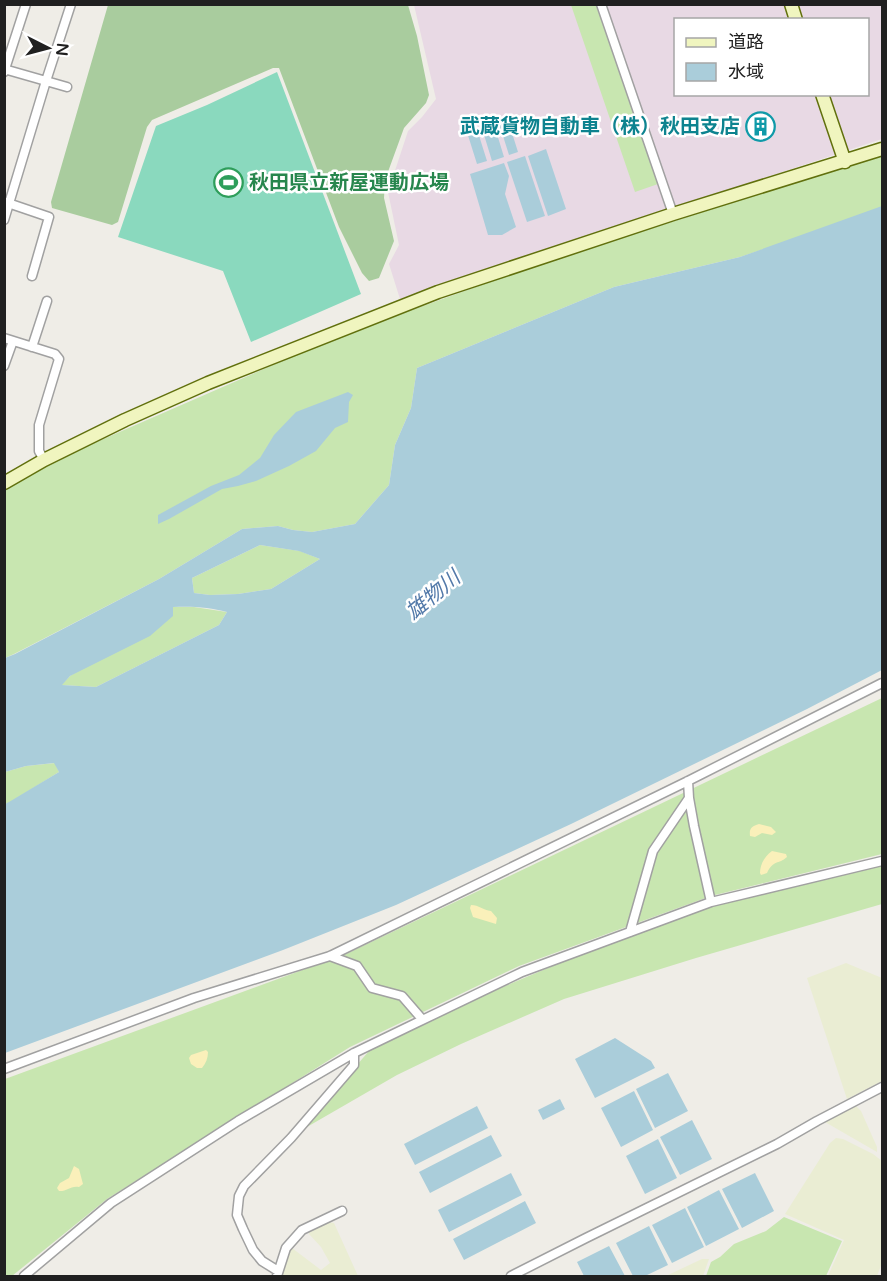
<svg xmlns="http://www.w3.org/2000/svg" width="887" height="1281" viewBox="0 0 887 1281" font-family="'Varela Round','Noto Sans JP',sans-serif">
  <style>
    .industrial { fill: #e8d9e4; fill-rule: evenodd }
    .farmland { fill: #eaedd3 }
    .grass { fill: #c8e6b0 }
    .forest { fill: #a9cc9e }
    .sand { fill: #faf0ba }
    .pitch { fill: #8ad9be }
    .water { fill: #aacdda; fill-rule: evenodd }
    .lines { fill: none; stroke-linecap: round; stroke-linejoin: round }
    .street-casing { stroke: #a1a1a1; stroke-width: 11 }
    .secondary-casing { stroke: #61700d; stroke-width: 15 }
    .street { stroke: #fff; stroke-width: 8 }
    .secondary { stroke: #f0f5bf; stroke-width: 12 }
    .labels { text-anchor: middle; stroke-width: 5; stroke-linejoin: round; paint-order: stroke }
    .culture-label { font-size: 20px; font-weight: bold; fill: #0d838f; stroke: #fff; text-anchor: end }
    .leisure-label { font-size: 20px; font-weight: bold; fill: #27864d; stroke: #fff; text-anchor: start }
    .water-label { font-size: 21px; font-style: italic; fill: #5279a9; stroke: #fff }
  </style>
  <rect width="100%" height="100%" fill="#efede7"/>
  <path class="industrial" d="M414,5H882V139L400,299L389,264L399,245L388,192L408,131L422,117L436,99ZM676,20H868V94H676Z"/>
  <path class="farmland" d="M846,963L882,978V1081L847,1099L807,978Z
    M856,1106L861,1111L877,1147V1152L825,1122Z
    M836,1138L843,1139L873,1154L882,1161V1263L877,1276H828L844,1240L785,1214L830,1143Z
    M328,1222L334,1223L358,1276H281L286,1258L292,1248L321,1270L330,1263L321,1247L309,1234L310,1231Z
    M702,1259H709L703,1276H666Z"/>
  <path class="grass" d="M571,5H596L658,184L635,192Z
    M882,155V210L740,257L614,287L417,368L411,408L395,445L389,485L355,524L312,532L293,530L278,526L242,529L159,579L14,654L5,658L4,489L53,461L342,335L540,264Z
    M260,545L300,551L320,559L271,589L238,594L210,595L194,593L192,578Z
    M173,607H194L227,612L219,625L96,687L61,685L70,676Z
    M882,698V854L711,896L519,966L350,1047L107,1199L12,1276H5V1079L346,954Z
    M55,763L59,772L9,803L5,804V772L26,766Z
    M882,863V904L696,958L564,999L461,1044L397,1075L300,1131L369,1051L390,1038L505,986L603,945L712,905Z
    M784,1217L842,1241L826,1276H706L711,1262L720,1257L734,1244L766,1231Z"/>
  <path class="forest" d="M108,5H408L417,36L429,95L426,103L404,128L385,180L384,198L394,241L379,278L369,281L362,273L339,227L279,68H273L152,120L147,127L118,222L112,225L52,208L51,202Z"/>
  <path class="sand" d="M759,824L771,827L776,832L772,835L762,833L755,837L750,836C749,828 752,826 759,824Z
    M772,851L786,854L787,857C778,865 774,859 767,873L761,875L760,873C760,864 765,856 772,851Z
    M471,905C479,905 483,910 491,911L497,918L496,924L473,917L470,908Z
    M206,1050L208,1052C208,1058 206,1063 202,1068H197L191,1064L189,1058L191,1055Z
    M74,1166L79,1169L83,1184L79,1187C71,1185 66,1192 59,1191L57,1188L60,1183L69,1178Z"/>
  <path class="pitch" d="M277,72L361,294L251,342L223,271L118,237L156,126L207,105Z"/>
  <path class="water" d="M507,117L518,152L509,155L498,120Z
    M493,121L504,157L492,161L481,125Z
    M476,126L487,161L477,164L466,129Z
    M546,149L566,209L548,216L528,156Z
    M525,156L545,216L527,222L507,162Z
    M504,163L509,176L505,194L516,227L502,235H488L470,174Z
    M882,206V670L807,709L571,824L396,905L283,950L5,1053V804L9,802L59,772L54,763L26,766L5,772V658L15,654L159,579L242,529L278,526L293,530L312,532L355,524L389,485L395,445L411,408L417,368L614,287L740,257ZM260,545L299,551L320,559L271,589L238,594L210,595L194,593L192,578ZM173,607C191,606 210,607 227,612L219,625L96,687L62,685L70,676L150,636L173,616Z
    M348,392L353,395L349,402L348,422L335,428L316,451L289,466L256,481L238,486L222,489L169,519L158,524V515L211,486L239,475L260,458L274,435L296,412Z
    M615,1038L651,1061L655,1068L595,1098L575,1059Z
    M668,1073L688,1111L655,1128L636,1089Z
    M634,1091L653,1130L621,1147L601,1108Z
    M560,1099L565,1109L543,1120L538,1110Z
    M477,1106L488,1128L415,1165L404,1144Z
    M692,1120L712,1159L680,1175L660,1137Z
    M491,1135L502,1156L430,1193L419,1172Z
    M658,1139L677,1178L645,1194L626,1156Z
    M511,1173L522,1195L449,1232L438,1210Z
    M755,1173L774,1211L742,1228L722,1189Z
    M719,1190L739,1229L706,1246L687,1207Z
    M525,1201L536,1223L464,1260L453,1239Z
    M685,1208L704,1247L672,1263L652,1225Z
    M649,1226L668,1265L645,1276H633L616,1243Z
    M609,1246L625,1276H584L577,1262Z"/>
  <g class="lines">
    <defs>
      <path id="street" d="M601,4L673,214
        M4,69L67,87
        M4,72L26,4
        M5,202L49,217L32,276
        M4,220L46,81L71,4
        M4,338L55,354L59,359L39,425V451L44,460
        M32,347L47,301
        M4,366L13,341
        M689,798L694,826L711,902
        M630,932L653,851L689,798L688,781
        M330,956L357,966L372,988L402,996L422,1019
        M4,1069L194,998L330,956L688,781L882,683
        M278,1271L262,1261L253,1250L243,1229L237,1215L239,1196L244,1186L291,1138L354,1065V1053
        M24,1276L111,1203L238,1121L354,1053L414,1024L522,972L711,902L882,861
        M277,1276L286,1248L302,1230L342,1211
        M511,1276L586,1238L777,1144L817,1121L882,1087"/>
      <path id="secondary" d="M791,4L796,20
        M822,94L845,162
        M4,483L44,460L125,420L208,383L438,292L673,214L882,149"/>
    </defs>
    <use href="#street" class="street-casing"/>
    <use href="#secondary" class="secondary-casing"/>
    <use href="#street" class="street"/>
    <use href="#secondary" class="secondary"/>
  </g>
  <defs>
    <symbol id="building-ring" viewBox="-11 -11 22 22"><circle r="9.5" fill="#fff" stroke="#0f9aa8" stroke-width="1.5"/><path d="M-4-6H4V6H1V3H-1V6H-4ZM-2.5-4.3h1.7v1.8h-1.7ZM.8-4.3h1.7v1.8H.8ZM-2.5-1h1.7V.8h-1.7ZM.8-1h1.7V.8H.8Z" fill="#0f9aa8"/></symbol>
    <symbol id="stadium-ring" viewBox="-11 -11 22 22"><circle r="9.5" fill="#fff" stroke="#2e9e5b" stroke-width="1.5"/><path d="M0-5a6.5 5 0 1 0 0 10a6.5 5 0 1 0 0-10ZM-3.5-1.8h7v3.6h-7Z" fill="#2e9e5b"/></symbol>
  </defs>
  <g fill-rule="evenodd">
    <use href="#building-ring" x="744" y="110" width="33" height="33"/>
    <use href="#stadium-ring" x="212" y="166" width="33" height="33"/>
  </g>
  <g class="labels">
    <g class="culture-label">
      <text x="740" y="133">武蔵貨物自動車（株）秋田支店</text>
    </g>
    <g class="leisure-label">
      <text x="249" y="189">秋田県立新屋運動広場</text>
    </g>
    <g class="water-label">
      <text transform="translate(433 595) rotate(-40)" y="7">雄物川</text>
    </g>
  </g>
  <rect width="887" height="1281" fill="none" stroke="#202020" stroke-width="12"/>
  <rect x="674" y="18" width="195" height="78" fill="#ffffff" stroke="#a6a6a6" stroke-width="1.5"/>
  <rect x="686" y="38" width="30" height="9" fill="#f0f5bf" stroke="#a6a6a6" stroke-width="1.5"/>
  <text x="728" y="48" font-size="18" fill="#202020">道路</text>
  <rect x="686" y="63" width="30" height="18" fill="#aacdda" stroke="#a6a6a6" stroke-width="1.5"/>
  <text x="728" y="78" font-size="18" fill="#202020">水域</text>
  <g transform="translate(48 48) rotate(96)" stroke="#ffffff" stroke-width="4.5" paint-order="stroke">
  <path d="M0-4.5L10 22L0 15L-10 22Z" fill="#202020"/>
  <text y="-9" font-size="16" font-weight="bold" text-anchor="middle" fill="#202020">N</text>
  </g>
</svg>
